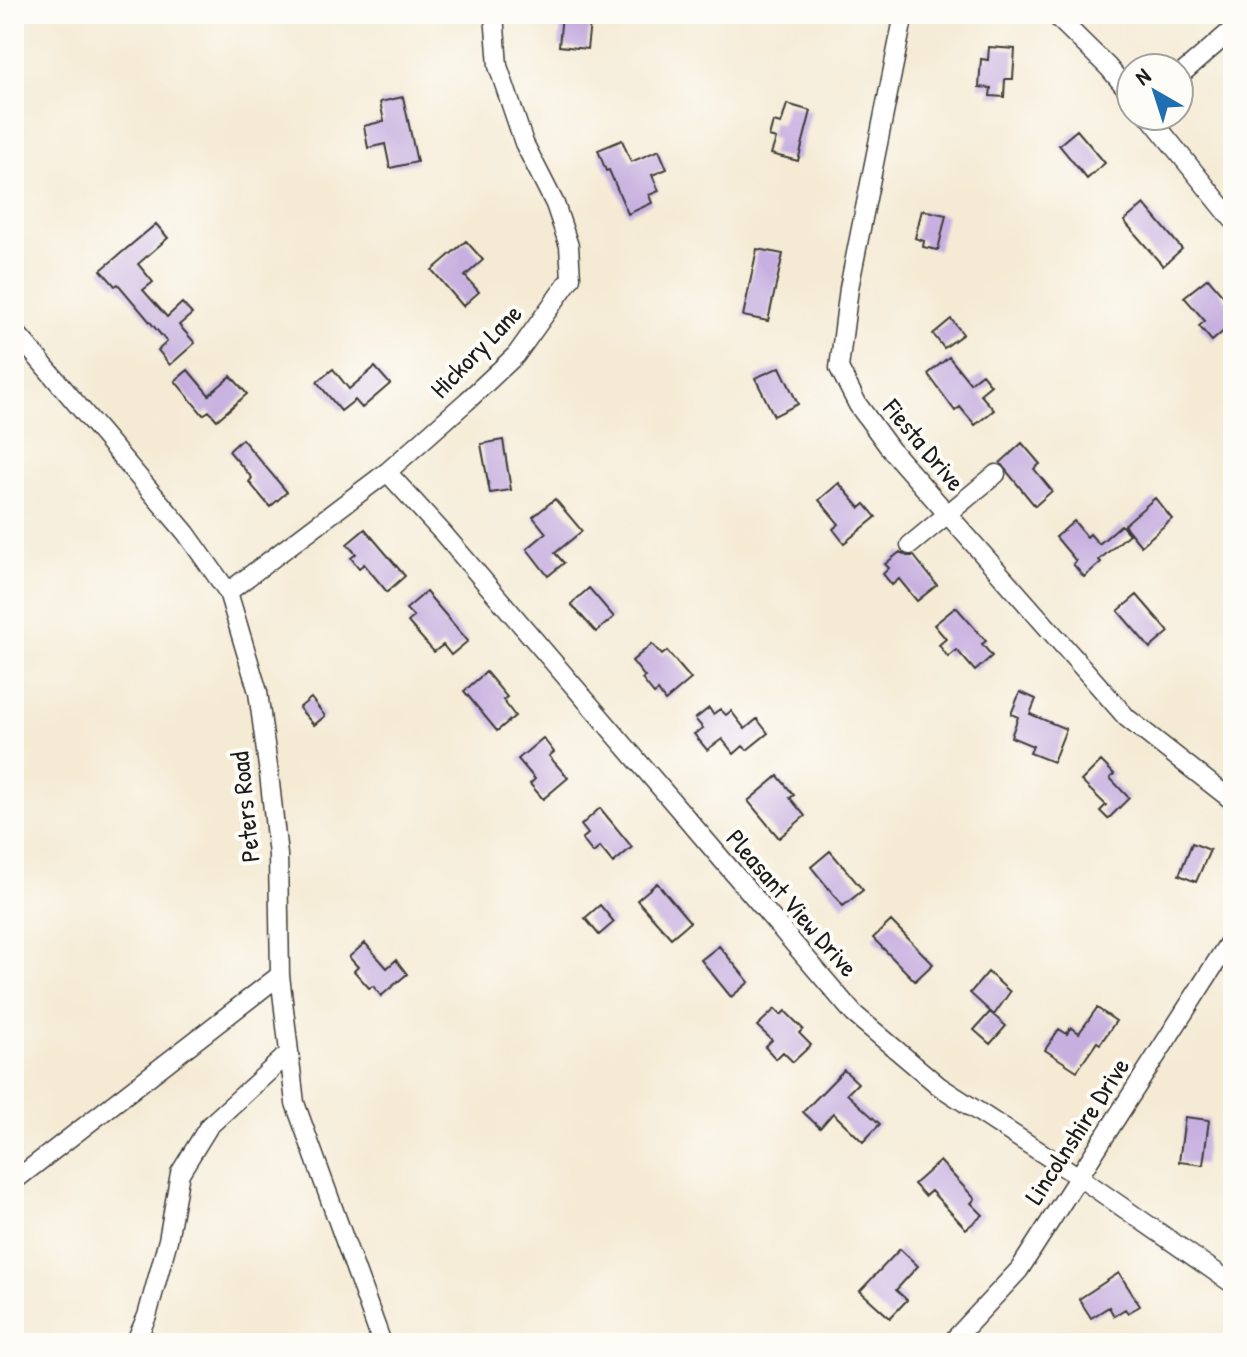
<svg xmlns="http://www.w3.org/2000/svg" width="1247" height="1357" viewBox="0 0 1247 1357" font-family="'Patrick Hand',sans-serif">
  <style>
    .building { fill: #c7b0e0 }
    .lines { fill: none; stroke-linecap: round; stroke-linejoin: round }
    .minor-casing { stroke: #3d3b38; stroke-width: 21 }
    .minor { stroke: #fff; stroke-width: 18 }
    .labels { text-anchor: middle; stroke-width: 8; stroke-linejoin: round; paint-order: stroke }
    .street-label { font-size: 26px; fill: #1c1c1c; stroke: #fdfcf7 }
  </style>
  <rect width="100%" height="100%" fill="#fdfcf7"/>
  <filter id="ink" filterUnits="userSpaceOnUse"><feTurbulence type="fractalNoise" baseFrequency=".0125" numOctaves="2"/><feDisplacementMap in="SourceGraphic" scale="16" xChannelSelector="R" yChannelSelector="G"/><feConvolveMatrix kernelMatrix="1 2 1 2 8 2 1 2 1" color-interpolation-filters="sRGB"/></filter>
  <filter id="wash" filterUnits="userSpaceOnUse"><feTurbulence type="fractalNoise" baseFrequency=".006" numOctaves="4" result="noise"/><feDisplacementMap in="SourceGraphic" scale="32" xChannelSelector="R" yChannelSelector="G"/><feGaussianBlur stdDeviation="1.8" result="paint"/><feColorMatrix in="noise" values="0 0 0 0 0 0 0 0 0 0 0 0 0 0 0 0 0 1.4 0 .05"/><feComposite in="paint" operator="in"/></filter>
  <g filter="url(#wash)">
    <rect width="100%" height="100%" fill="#f5ebd5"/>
    <g id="blocks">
      <path class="building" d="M562,14H591L587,49L559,46Z
        M989,47L1015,49L1013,79H1005L1004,97L990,96L991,88L979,87L981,59L988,60Z
        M403,97L417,162L390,168L385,144L368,148L364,126L384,121L380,102Z
        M787,104L811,111L798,161L771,154L776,139L769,137L773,122L781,124Z
        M1077,130L1105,163L1087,179L1059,145Z
        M622,140L631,162L659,150L667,169L652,175L659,191L649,195L652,203L628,214L609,170L606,171L598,150Z
        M1144,204L1182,249L1163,266L1124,221Z
        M922,210L946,215L938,250L923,247L924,241L915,238Z
        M156,224L168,238L138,264L153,282L143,290L167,317L182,303L192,314L179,325L195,343L170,365L158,350L167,342L118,284L115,286L101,270Z
        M466,241L483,260L465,276L479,292L463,306L432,270Z
        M757,249L783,254L768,321L743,316Z
        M1208,278L1233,307V323L1212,341L1199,326L1205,321L1184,297Z
        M951,319L963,334L944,348L933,334Z
        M949,357L970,383L982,374L991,385L980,394L994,410L975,425L960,407L955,411L928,374Z
        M375,367L390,384L362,408L355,400L341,411L317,382L333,369L349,389Z
        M780,367L798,404L774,416L755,378Z
        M188,370L209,395L231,376L247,394L217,420L209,411L203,415L175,381Z
        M242,439L287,492L270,507L249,482L252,478L229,451Z
        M503,440L511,490L490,493L481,444Z
        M1022,443L1040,464L1034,469L1052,491L1035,506L1000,463Z
        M839,483L860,508L865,504L876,517L844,543L833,529L839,524L819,500Z
        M1155,498L1172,519L1141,546L1124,525Z
        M555,499L582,531L555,553L564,563L548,576L527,549L546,533L533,517Z
        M1074,521L1087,537L1090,534L1099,544L1121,525L1129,534L1099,560L1101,562L1084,577L1073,564L1076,561L1056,537Z
        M365,529L405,576L387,592L364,564L359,568L351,558L356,554L347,544Z
        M900,552L907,556H914L937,585L917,601L899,579L892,585L883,574L889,568L885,564Z
        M589,588L614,617L596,632L571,604Z
        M426,592L468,641L451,655L443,645L434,652L408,622L414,617L406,609Z
        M1137,595L1169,632L1150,648L1118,611Z
        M956,607L986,641L982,644L992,656L975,671L957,650L948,657L939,645L946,639L934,625Z
        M652,644L662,655L667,651L691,679L665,701L658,691L654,694L642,679L645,677L632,661Z
        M486,672L507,697L503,700L515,716L497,731L464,691Z
        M1020,692L1036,699L1030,714L1066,729L1053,762L1030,753L1033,746L1011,737L1018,717L1011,714Z
        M311,698L325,716L314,725L299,708Z
        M709,708L713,714L720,709L726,715L731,711L745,729L757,719L768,733L747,750L743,746L734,754L722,739L707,750L694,734L703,728L695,719Z
        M543,738L554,752L549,756L568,778L543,799L530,784L535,779L518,759Z
        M1101,761L1114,774L1110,778L1129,798L1108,819L1100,811L1106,805L1081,781Z
        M778,776L794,795L790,798L805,816L779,838L748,801Z
        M600,808L632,847L613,863L600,847L593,853L582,839L588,834L581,825Z
        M1192,843L1210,850L1196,882L1179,875Z
        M830,851L863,890L843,906L811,867Z
        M657,883L690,922L671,938L637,900Z
        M600,905L614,922L599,935L585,918Z
        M891,921L933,964L915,981L873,938Z
        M365,943L387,968L396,960L407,974L381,996L373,986L369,988L354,971L358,967L349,957Z
        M719,946L749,982L731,997L701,960Z
        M988,972L1010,992L994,1015L970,993Z
        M1097,1008L1116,1021L1100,1044L1097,1042L1077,1071L1045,1050L1059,1029L1067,1034L1071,1027L1079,1033Z
        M775,1009L781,1015L785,1011L803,1029L799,1033L811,1045L793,1062L783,1052L776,1059L765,1047L772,1040L757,1026Z
        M990,1012L1006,1026L990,1044L974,1030Z
        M844,1070L858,1083L847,1094L880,1124L863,1142L833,1113L820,1128L803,1112Z
        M1185,1117L1209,1120L1203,1165L1179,1162Z
        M940,1161L975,1199L971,1203L983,1215L966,1229L931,1191L925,1196L914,1184Z
        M900,1249L918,1266L896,1290L907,1300L890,1318L860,1291Z
        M1119,1273L1140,1306L1128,1313L1125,1309L1114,1316L1109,1307L1091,1318L1079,1299Z"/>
    </g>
  </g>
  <g filter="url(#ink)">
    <use href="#blocks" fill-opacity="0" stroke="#3d3b38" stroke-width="2"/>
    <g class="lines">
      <defs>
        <path id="minor" d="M904,14L849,288L839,368L858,405L891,450L1127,718L1233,801
          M1054,14L1108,67L1131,94
          M1179,76L1233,29
          M1149,116L1233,220
          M14,330L186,533L228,592L258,692L269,774L278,855L280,975L295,1103L382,1343
          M387,472L442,532L854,1014L939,1086L1079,1177L1233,1284
          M910,545L996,474
          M228,592L387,472L467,401L516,355L571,278L569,246L555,204L524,143L498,66L494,14
          M14,1181L280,975
          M135,1343L147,1316L168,1240L180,1173L209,1126L289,1053
          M951,1343L1019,1270L1233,936"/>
      </defs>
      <use href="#minor" class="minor-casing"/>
      <use href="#minor" class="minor"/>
    </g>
  </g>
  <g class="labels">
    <g class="street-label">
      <text transform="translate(476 351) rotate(-46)" y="9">Hickory Lane</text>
      <text transform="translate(924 445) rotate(50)" y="9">Fiesta Drive</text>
      <text transform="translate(245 807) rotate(-96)" y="9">Peters Road</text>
      <text transform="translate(792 903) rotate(49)" y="9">Pleasant View Drive</text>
      <text transform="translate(1077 1131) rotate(-57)" y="9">Lincolnshire Drive</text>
    </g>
  </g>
  <rect width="1247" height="1357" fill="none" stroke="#fdfcf7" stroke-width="48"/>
  <g transform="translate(1155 92) rotate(321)"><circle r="38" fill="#fdfcf7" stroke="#a3a29f" stroke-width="2"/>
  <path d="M0-6L14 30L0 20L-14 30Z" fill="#1f6fb2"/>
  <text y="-12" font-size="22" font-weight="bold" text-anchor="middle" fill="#1c1c1c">N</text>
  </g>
</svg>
